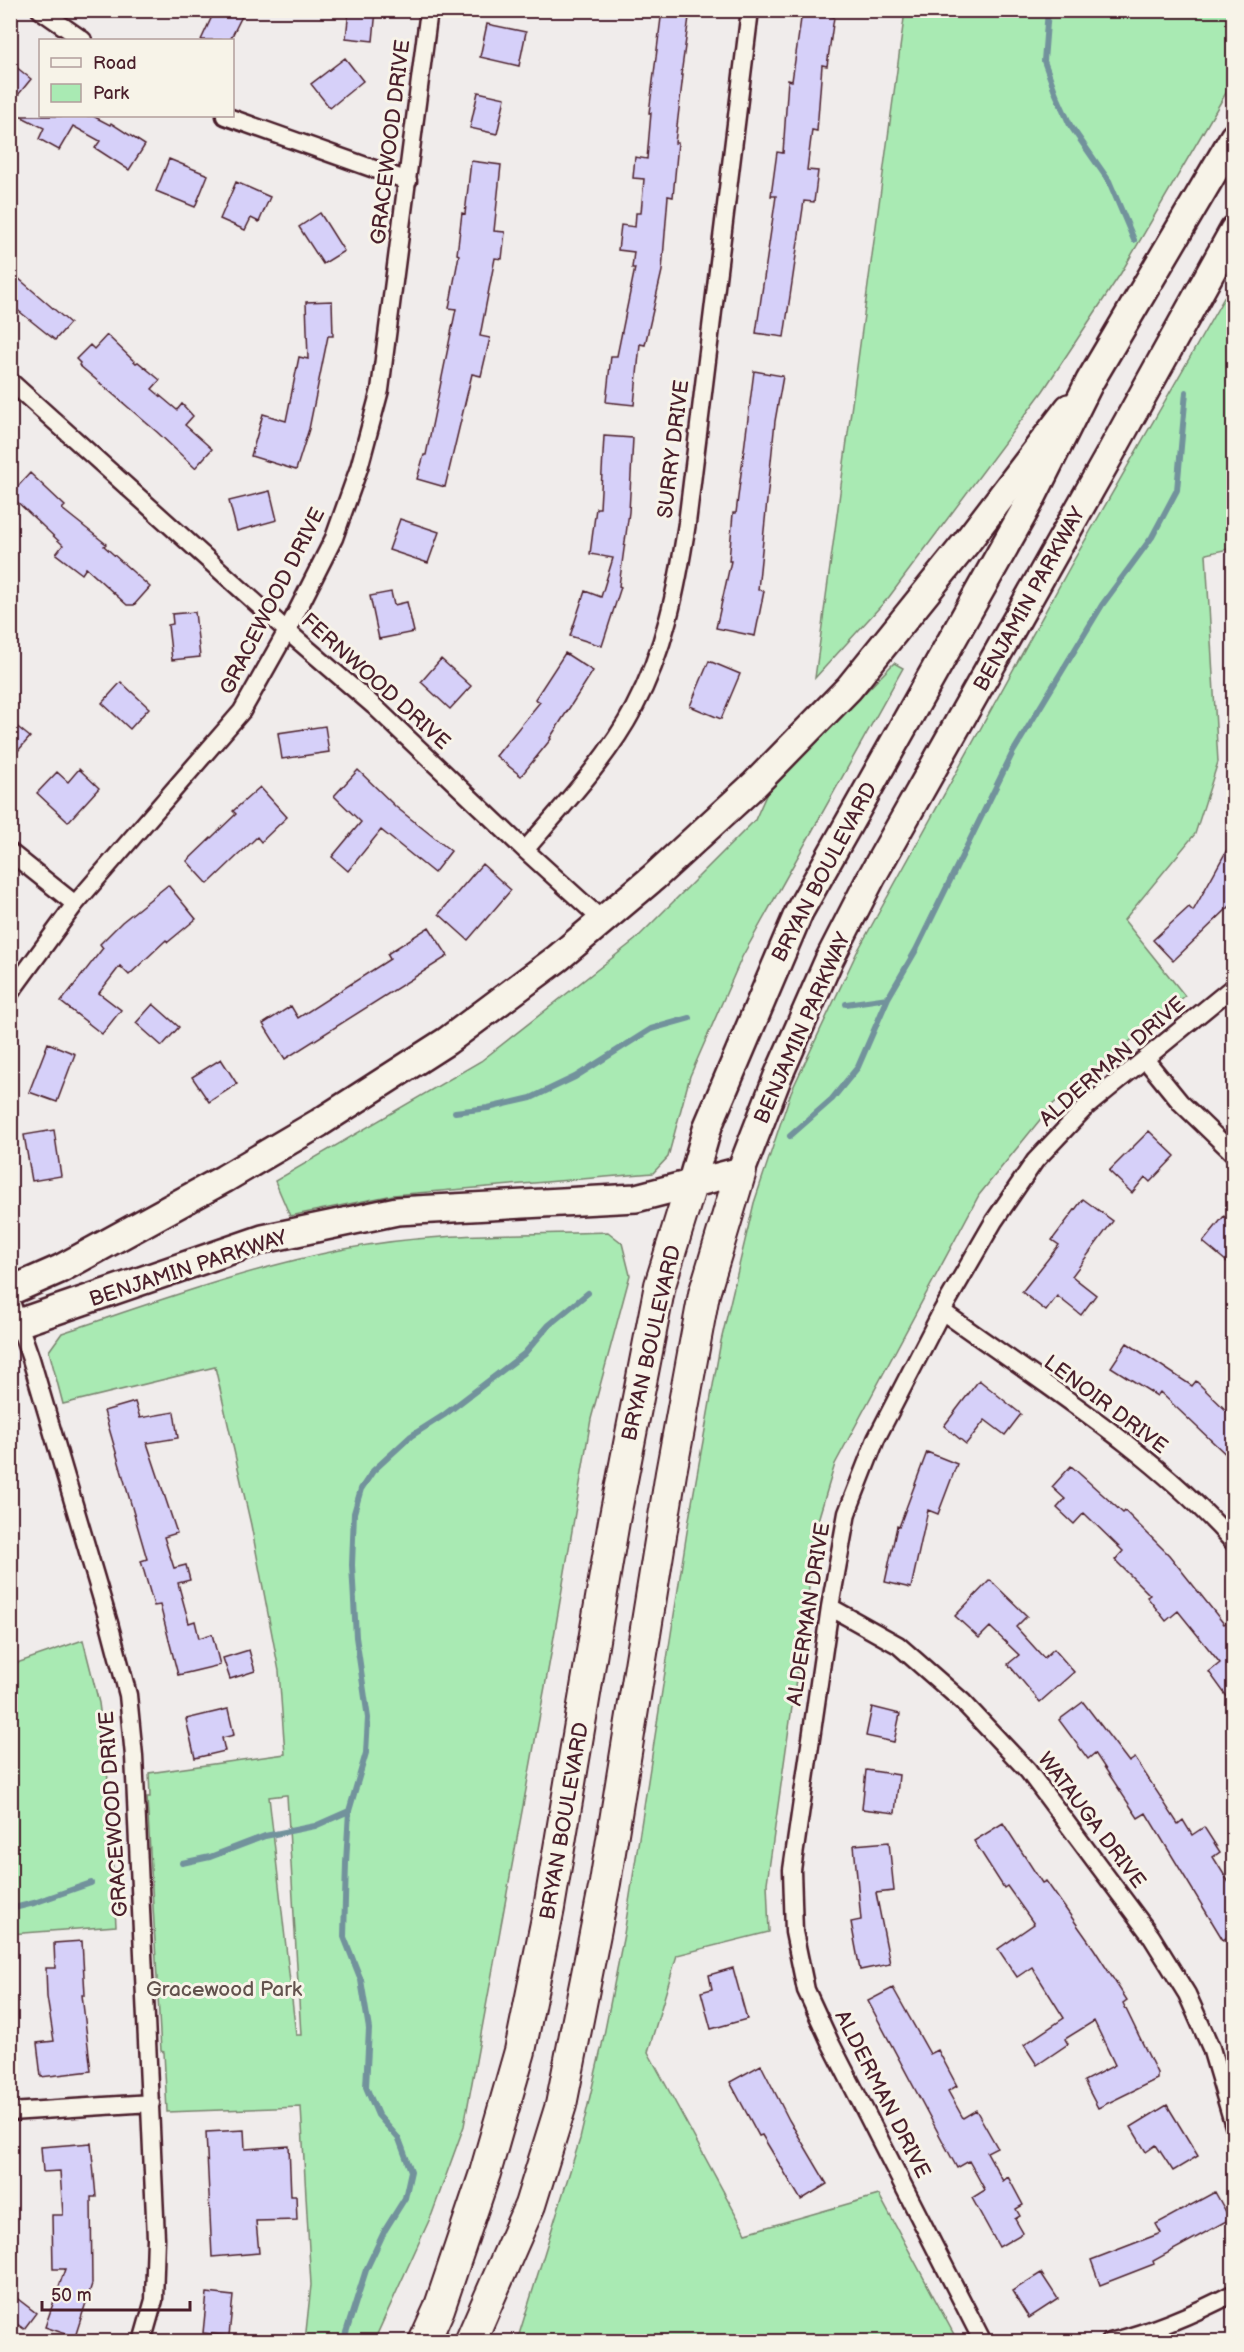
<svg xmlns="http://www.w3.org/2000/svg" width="1244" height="2352" viewBox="0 0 1244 2352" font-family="'Balsamiq Sans',sans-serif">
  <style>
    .green { fill: #a9eab3; stroke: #7a846f; stroke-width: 1.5; fill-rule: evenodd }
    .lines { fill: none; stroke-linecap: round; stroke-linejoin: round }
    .stream { stroke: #72929c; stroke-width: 6 }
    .building { fill: #d6d0f9; stroke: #4a1f2b; stroke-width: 1.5 }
    .minor-casing { stroke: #4a1f2b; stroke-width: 21 }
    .primary-casing { stroke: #4a1f2b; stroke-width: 32 }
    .trunk-casing { stroke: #4a1f2b; stroke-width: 32 }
    .motorway-casing { stroke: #4a1f2b; stroke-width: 34 }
    .minor { stroke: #f7f3e8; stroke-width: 16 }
    .primary { stroke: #f7f3e8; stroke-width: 27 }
    .trunk { stroke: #f7f3e8; stroke-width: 27 }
    .motorway { stroke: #f7f3e8; stroke-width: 30 }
    .labels { text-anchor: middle; stroke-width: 6; stroke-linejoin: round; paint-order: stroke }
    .street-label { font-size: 21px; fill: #4a1f2b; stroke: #f7f3e8 }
    .park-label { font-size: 21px; fill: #62524d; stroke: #f7f3e8 }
  </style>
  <rect width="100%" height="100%" fill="#f0eceb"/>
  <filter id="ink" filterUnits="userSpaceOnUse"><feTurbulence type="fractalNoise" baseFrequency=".0167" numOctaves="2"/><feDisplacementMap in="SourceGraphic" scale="12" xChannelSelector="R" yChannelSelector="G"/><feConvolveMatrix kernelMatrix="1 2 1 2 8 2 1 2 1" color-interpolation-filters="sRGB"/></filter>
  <g filter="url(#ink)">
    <path class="green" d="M905,11H1233V81L1121,273L1043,391L889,597L815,678Z
      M1233,282V548L1206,554L1218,762L1195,834L1124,920L1185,996L1052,1105L979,1195L835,1464L819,1517L767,1883L769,1932L677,1955L648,2052L746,2233L879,2195L957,2340L517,2341L580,2139L602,2045L624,1934L689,1519L721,1341L754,1203L791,1092L857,952L1071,565Z
      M894,663L903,668L742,957L690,1076L668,1157L653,1173L393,1195L290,1216L275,1181L481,1061L635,940L755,820L767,793Z
      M608,1232L622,1243L630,1275L591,1419L551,1654L464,2126L432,2214L374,2341H305L311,2285L301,2107L167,2112L164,2052L161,2051L147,1797H150L149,1773L285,1754L279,1671L251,1525L215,1367L63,1404L49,1351L62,1333C155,1302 248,1268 345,1249C431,1232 521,1235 608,1232ZM286,1795H287L301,2035H296L269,1797Z
      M83,1640L99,1703L107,1766L116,1926L11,1934V1665Z"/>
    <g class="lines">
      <path class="stream" d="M1048,10L1044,61L1056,94L1070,125L1109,181L1134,240
        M846,1004L888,998
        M455,1112L488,1108L531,1098L575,1077L651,1029L690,1018
        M790,1136L832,1099L858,1067L888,998L916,950L1013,752L1102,605L1152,537L1177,490L1186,392
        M182,1863L210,1857L265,1836L315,1826L349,1811
        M10,1909L34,1903L91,1883
        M343,2342L366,2270L385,2230L405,2198L411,2171L399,2139L378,2115L366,2087L369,2029L361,1980L344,1937L346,1863L349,1811L366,1753L368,1718L356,1637L352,1565L354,1513L361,1489L373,1471L411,1436L444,1415L524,1354L549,1325L588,1293"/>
    </g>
    <path class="building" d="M215,10H231L242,16L230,40H201Z
      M349,10H376L373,41L346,38Z
      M662,10H690L681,75H683L675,143H678L673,197L668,196L662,271L645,345L640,344L634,405L606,402L611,356H617L635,268H632L634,252L618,250L621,225L635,227L636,213H641L644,179L633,178L635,157L647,159L651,113H649Z
      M802,12L834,17L827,66L822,65L817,131L812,130L807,170L818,171L814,202L804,201L784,337L756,333L776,196H771L777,152L783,153L788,80L792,81Z
      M487,24L526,32L519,66L480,57Z
      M345,58L363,81L330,108L311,84Z
      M10,62L31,79L10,105Z
      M478,92L505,98L497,134L470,128Z
      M20,116H93L110,125L111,123L145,145L129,170L95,148L100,141L73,126L59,150L39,139L44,128Z
      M169,159L208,175L195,207L156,191Z
      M471,161L501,165L494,231L505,232L502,259L495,258L480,336L490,338L481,376L472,374L445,487L417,479L424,455H426L456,309L449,308L459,255L457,254L462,213L465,214Z
      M236,182L270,197L259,222L251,218L245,230L220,219Z
      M320,213L344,251L323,264L299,227Z
      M10,271L70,323L55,340L10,304Z
      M332,301L333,336H328L309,429L296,470L251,456L263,414L286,421L299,357L308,359L306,302Z
      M107,335L136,363L138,362L160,380L152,389L177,410L182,404L193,416L185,425L212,449L195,468L157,432L79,365L80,363L76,359L90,345L94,349Z
      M754,371L783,376L775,421L758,590L764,591L755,636L716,628L731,561H729L733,513H736Z
      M604,436L633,438L629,512L619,586L621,587L602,646L570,636L585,591L601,597L613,558L590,554L596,508H600Z
      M30,473L65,506L62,509L106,544L104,546L150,587L134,605H127L86,568L82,574L56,554L63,545L10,495Z
      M270,491L277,520L237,531L229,501Z
      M400,519L439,532L428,563L389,550Z
      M391,592L394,605L407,602L414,632L379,639L370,596Z
      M195,612L200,657L172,660L168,625L173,624L172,614Z
      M565,653L593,671L550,738L551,739L521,776L496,756L540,702L535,699Z
      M441,659L471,686L450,709L421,682Z
      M709,661L740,674L721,719L690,706Z
      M121,682L149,708L130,729L102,703Z
      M10,721L30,737L10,760Z
      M325,726L329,752L282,759L278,733Z
      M79,769L99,788L68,822L37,793L57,772L68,782Z
      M358,770L396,807L451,851L434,873L381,830L348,871L332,857L361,822L334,796Z
      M260,787L287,817L261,842L257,837L208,884L187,861L236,814L233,811Z
      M1233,839V900L1230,906L1173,961L1153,940L1189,907L1193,911Z
      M482,864L511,890L468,940L439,914Z
      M168,885L196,919L168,942L166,940L129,975L120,966L99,993L121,1010L102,1034L61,1002L103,948L100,944L122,922Z
      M429,927L448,956L285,1059L263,1024L291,1006L298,1018L390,959L387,954Z
      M153,1004L179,1027L162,1046L136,1023Z
      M48,1043L75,1054L57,1102L29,1092Z
      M221,1059L237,1084L209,1102L192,1077Z
      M54,1130L61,1176L32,1181L24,1135Z
      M1149,1131L1175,1156L1150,1182L1145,1177L1132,1193L1109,1171Z
      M1083,1199L1113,1221L1072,1276L1096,1295L1081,1315L1057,1296L1046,1311L1022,1292L1059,1245L1052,1240Z
      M1224,1216L1233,1224V1267L1203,1242Z
      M1127,1343L1192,1386L1196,1381L1233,1417V1461L1160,1392L1157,1396L1111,1367Z
      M979,1380L1021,1414L1005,1435L985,1420L966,1444L944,1426Z
      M135,1402L140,1418L174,1412L178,1438L147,1443L177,1533L164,1537L174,1568L186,1565L190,1580L178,1583L189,1623L195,1621L199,1638L212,1634L220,1665L178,1675L160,1605L154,1606L141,1561L147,1559L104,1411Z
      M927,1452L957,1464L938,1514L928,1510L911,1588L885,1582L897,1526L899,1527Z
      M1071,1466L1123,1513L1125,1511L1169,1555L1224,1624L1227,1622L1233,1630V1705L1209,1672L1220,1663L1178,1611L1166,1621L1147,1597L1150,1595L1115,1560L1123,1551L1084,1513L1074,1524L1057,1508L1065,1499L1052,1487Z
      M990,1580L1027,1616L1016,1627L1044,1658L1054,1649L1074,1672L1040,1702L1008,1664L1019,1655L990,1627L979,1638L955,1616Z
      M249,1650L255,1671L230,1679L223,1658Z
      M1083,1702L1129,1762L1135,1758L1178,1824L1183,1820L1192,1835L1204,1827L1220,1852L1213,1857L1233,1889V1934L1223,1940L1146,1813L1138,1818L1095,1753L1088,1759L1059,1720Z
      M872,1707L900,1714L894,1742L866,1736Z
      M228,1709L234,1735L222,1738L225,1751L195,1758L186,1719Z
      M866,1770L899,1775L895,1813L862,1809Z
      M1003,1823L1042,1883L1046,1881L1094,1949L1127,2000L1123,2003L1157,2073V2079L1098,2108L1084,2081L1115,2065L1094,2021L1065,2039L1068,2044L1037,2065L1024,2045L1064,2018L1032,1967L1017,1977L998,1949L1034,1924L1007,1886L1004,1888L974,1841Z
      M889,1842L894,1891L876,1893L890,1964L860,1970L851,1922L861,1920L854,1845Z
      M82,1941L85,1995H82L91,2071L41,2077L37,2043L54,2041L47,1997L46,1968H55L54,1943Z
      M733,1968L747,2019L711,2029L701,1992L712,1989L709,1975Z
      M893,1988L930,2054L938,2050L957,2086L948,2091L963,2118L976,2110L997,2147L987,2152L1003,2181L1008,2177L1023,2205L1016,2209L1020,2216L1015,2219L1023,2233L999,2247L972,2198L985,2190L969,2161L957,2168L868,2001Z
      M761,2065L789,2120L827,2184L801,2200L762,2135L759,2136L730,2082Z
      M1167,2105L1198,2156L1173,2171L1156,2145L1146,2152L1131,2127Z
      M244,2130L245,2149L289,2146L291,2196H296L297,2220L256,2221L259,2253L212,2257L206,2132Z
      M91,2143L96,2197H91L92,2284L75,2337L45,2327L65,2269H53L52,2215H63L60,2171L43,2172L41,2147Z
      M1215,2192L1230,2219L1153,2261L1154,2264L1100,2285L1091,2260L1161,2233L1156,2224Z
      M1041,2273L1058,2299L1029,2318L1012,2291Z
      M10,2293L36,2313L24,2329L10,2319Z
      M207,2293L233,2296L229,2336L203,2333Z"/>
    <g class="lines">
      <defs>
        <path id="minor" d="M40,10L83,40
          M225,116L408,181
          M10,381L287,631L374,706L525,850L602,920
          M525,850C562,807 608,758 634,708C665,650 677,588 687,523L750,10
          M10,852L75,904
          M10,993L75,904L242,711L287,631L334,538L359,468L380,390L429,10
          M1145,1059L1180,1102L1234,1154
          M10,1299L31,1359L109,1623L128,1695L134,1756L156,2238L154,2300L142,2342
          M942,1311C1040,1382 1154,1452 1234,1543
          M830,1607L898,1645L963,1702L1028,1771L1151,1936L1187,1994L1211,2048L1234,2126
          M10,2112L151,2103
          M983,2342L830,2042L806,1990L794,1932L792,1870L830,1607L847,1513L876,1439L942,1311L994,1221L1035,1161L1085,1108L1234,986
          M1110,2342C1154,2331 1194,2314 1234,2293"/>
        <path id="primary" d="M10,1291L60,1269L224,1179L319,1123L447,1041L558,958L654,877L755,784L849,688L966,543L1069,408
          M10,1326L263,1239L397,1211L636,1198L741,1171"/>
        <path id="trunk" d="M741,1171L778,1076L829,960L871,878L1109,456L1234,230
          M691,1185L708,1126L799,912L1029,503L1090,381L1234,137"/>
        <path id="motorway" d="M424,2342L439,2309L485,2173L520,2051L549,1908L614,1521L660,1285L691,1185
          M470,2342L530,2205L561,2105L605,1883L671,1473L704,1294L741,1171"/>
      </defs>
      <use href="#minor" class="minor-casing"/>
      <use href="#primary" class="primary-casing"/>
      <use href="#trunk" class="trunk-casing"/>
      <use href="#motorway" class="motorway-casing"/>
      <use href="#minor" class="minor"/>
      <use href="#primary" class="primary"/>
      <use href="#trunk" class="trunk"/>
      <use href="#motorway" class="motorway"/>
    </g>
  </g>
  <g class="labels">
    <g class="street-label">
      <text transform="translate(390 142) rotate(-83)" y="7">GRACEWOOD DRIVE</text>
      <text transform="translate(673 449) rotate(-83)" y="7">SURRY DRIVE</text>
      <text transform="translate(1029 599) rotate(-61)" y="7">BENJAMIN PARKWAY</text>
      <text transform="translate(272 601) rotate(-63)" y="7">GRACEWOOD DRIVE</text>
      <text transform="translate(376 681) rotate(42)" y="7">FERNWOOD DRIVE</text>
      <text transform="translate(824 872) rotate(-62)" y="7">BRYAN BOULEVARD</text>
      <text transform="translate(802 1028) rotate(-66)" y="7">BENJAMIN PARKWAY</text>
      <text transform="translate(1112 1061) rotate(-41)" y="7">ALDERMAN DRIVE</text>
      <text transform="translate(188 1268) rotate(-18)" y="7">BENJAMIN PARKWAY</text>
      <text transform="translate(651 1343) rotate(-77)" y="7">BRYAN BOULEVARD</text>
      <text transform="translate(1106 1404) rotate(37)" y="7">LENOIR DRIVE</text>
      <text transform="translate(808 1614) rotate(-81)" y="7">ALDERMAN DRIVE</text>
      <text transform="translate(113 1814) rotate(-94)" y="7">GRACEWOOD DRIVE</text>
      <text transform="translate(1092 1820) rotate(53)" y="7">WATAUGA DRIVE</text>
      <text transform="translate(564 1821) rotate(-80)" y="7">BRYAN BOULEVARD</text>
      <text transform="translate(883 2094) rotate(63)" y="7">ALDERMAN DRIVE</text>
    </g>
    <g class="park-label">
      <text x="224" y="1996">Gracewood Park</text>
    </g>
  </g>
  <rect width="1244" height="2352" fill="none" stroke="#f7f3e8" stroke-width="36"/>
  <rect x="18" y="18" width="1208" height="2316" fill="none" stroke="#4a1f2b" stroke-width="2" filter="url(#ink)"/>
  <rect x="39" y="39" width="195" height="78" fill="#f7f3e8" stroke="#b29e9c" stroke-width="1.5"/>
  <rect x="51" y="58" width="30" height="9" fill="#f7f3e8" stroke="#b29e9c" stroke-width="1.5"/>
  <text x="93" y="69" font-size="18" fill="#4a1f2b">Road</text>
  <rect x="51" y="84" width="30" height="18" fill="#a9eab3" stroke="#b29e9c" stroke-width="1.5"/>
  <text x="93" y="99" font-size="18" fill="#4a1f2b">Park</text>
  <path d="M42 2301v9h148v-9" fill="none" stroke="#4a1f2b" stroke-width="3"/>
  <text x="51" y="2301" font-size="18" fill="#4a1f2b" stroke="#f7f3e8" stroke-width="4.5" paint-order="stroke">50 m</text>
</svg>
